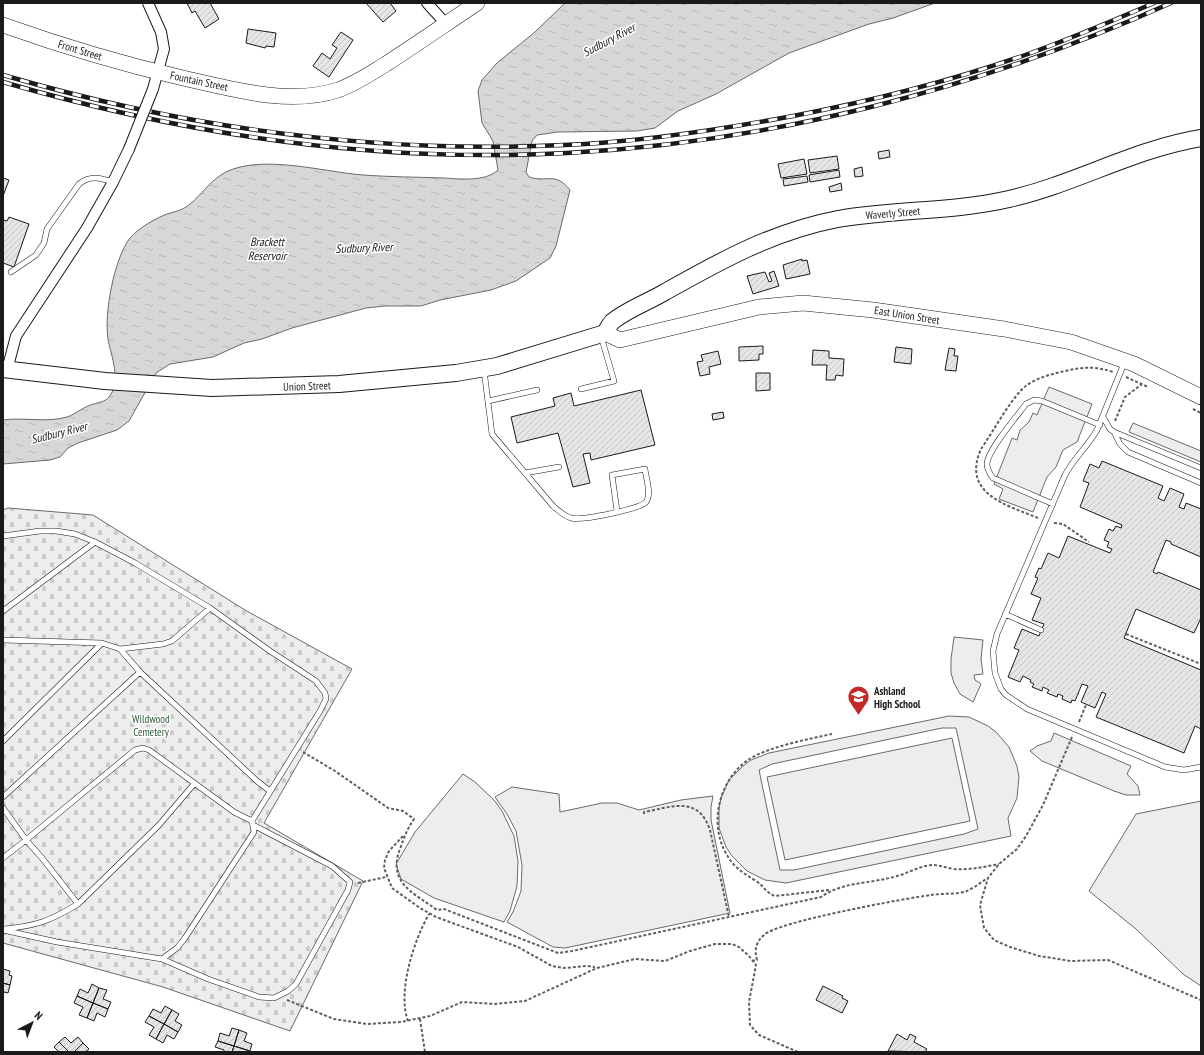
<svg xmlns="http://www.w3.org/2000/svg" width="1204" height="1055" viewBox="0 0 1204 1055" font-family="'PT Sans Narrow',sans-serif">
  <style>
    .built { fill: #ededed; stroke: #6a6a6a; fill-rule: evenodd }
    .cemetery { fill: url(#cemetery-stones); stroke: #6a6a6a }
    .water { fill: url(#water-ripples); stroke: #6a6a6a }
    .building { fill: url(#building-hatch); stroke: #1a1a1a }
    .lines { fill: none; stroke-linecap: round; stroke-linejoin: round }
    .lane-casing { stroke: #1a1a1a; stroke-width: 6 }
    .street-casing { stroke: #1a1a1a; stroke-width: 12 }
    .secondary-casing { stroke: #1a1a1a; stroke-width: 16 }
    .primary-casing { stroke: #1a1a1a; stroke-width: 18 }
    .path { stroke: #5f5f5f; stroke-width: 2; stroke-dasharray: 3 2; stroke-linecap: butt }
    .lane { stroke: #fff; stroke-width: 5 }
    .street { stroke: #fff; stroke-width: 10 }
    .secondary { stroke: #fff; stroke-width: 15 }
    .primary { stroke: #fff; stroke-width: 16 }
    .rail-casing { stroke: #1a1a1a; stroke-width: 4.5 }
    .rail { stroke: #fff; stroke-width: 3; stroke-dasharray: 9; stroke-linecap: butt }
    .street-bridge-casing { stroke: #1a1a1a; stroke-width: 12; stroke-linecap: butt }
    .street-bridge { stroke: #fff; stroke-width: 10 }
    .labels { text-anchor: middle; stroke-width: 3; stroke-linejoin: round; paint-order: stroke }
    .street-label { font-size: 11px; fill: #1a1a1a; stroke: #fff }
    .poi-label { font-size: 11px; font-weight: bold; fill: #1a1a1a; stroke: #fff; text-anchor: start }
    .park-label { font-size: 11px; fill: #2b5a34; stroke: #fff }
    .water-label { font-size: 12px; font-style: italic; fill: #1a1a1a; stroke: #fff }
  </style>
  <defs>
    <pattern id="cemetery-stones" width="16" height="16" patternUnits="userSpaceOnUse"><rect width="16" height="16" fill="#ededed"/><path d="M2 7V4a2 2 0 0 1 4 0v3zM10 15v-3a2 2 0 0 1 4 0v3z" fill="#cbcbcb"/></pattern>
    <pattern id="water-ripples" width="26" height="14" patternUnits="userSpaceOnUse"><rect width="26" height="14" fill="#d7d7d7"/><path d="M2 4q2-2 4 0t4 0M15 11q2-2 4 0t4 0" fill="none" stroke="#b8b8b8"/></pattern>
    <pattern id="building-hatch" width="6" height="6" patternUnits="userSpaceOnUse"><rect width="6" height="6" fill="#e6e6e6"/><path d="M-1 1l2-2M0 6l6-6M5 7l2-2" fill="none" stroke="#c5c5c5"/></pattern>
  </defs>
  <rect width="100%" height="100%" fill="#fff"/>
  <path class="built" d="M1049,387L1092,404L1077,442L1063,450L1056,467L1047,477L1033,512L999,499L1003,489L994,484L1012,438L1017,440L1020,430L1029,422L1033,413L1037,415Z
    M1133,423L1201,451V462L1129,432Z
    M954,637L983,640L981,659L983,674L974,675L975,680L981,684L973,702L960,694L954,683L951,673V659Z
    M949,716L969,717L988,726L996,732L1009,747L1017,766L1019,777L1017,798L1008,818L1011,836L786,883L765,880L747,871L732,856L726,847L719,828V808L721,798L729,780L743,766L751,760L769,753ZM942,728H956L978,829L964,834L794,870H780L759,770L772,764Z
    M1054,733L1131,766L1127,774L1138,786L1140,795H1126L1114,791L1042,761L1030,751L1037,746L1051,741Z
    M952,738L970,821L785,860L767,777Z
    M463,774L475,782L494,800L502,811L514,836L518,861L517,886L510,911L504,922L434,898L401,879L396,864L415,832Z
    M512,787L559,794L560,812L602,803H617L639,810L681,800L713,796L711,807V820L730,913L565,948L553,947L507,922L513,912L521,891L522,865L516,831L507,814L495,797Z
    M1201,801V986L1183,974L1136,929L1089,891L1136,814Z"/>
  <path class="cemetery" d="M8,508L93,515L245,610L352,669L264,823L363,881L290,1031L163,987L3,943V510Z"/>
  <path class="water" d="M565,3H935L893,18L869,24L789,53L716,94L678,111L655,128L637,131L558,132L537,135L532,141L526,172L529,177C547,183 555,171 570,190L556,246L550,258L516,281L491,290L440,300L421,306H385L366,308L292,328L262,339L244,343L213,357L170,364L156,373L129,421L117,430L78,443L68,448L60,457L50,460L3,464V420C24,417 46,423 67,417C76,414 84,406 94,404C99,402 105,402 109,397C122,381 111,356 108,339C104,313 114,259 130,238C139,228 154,219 167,214C173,212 180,211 186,207C198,199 206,186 218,177C252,151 322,172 363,175C390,177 417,177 444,178C461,179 485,182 498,170L493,141L482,123L478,91L482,80L497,63L535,32Z"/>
  <path class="building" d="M187,3H210L219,19L205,28L195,11L192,13Z
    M366,3H390L396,11L383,22Z
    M248,29L276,33L274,47L266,46L265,48L246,43Z
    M341,32L353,40L329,77L313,66L322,53L330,59L337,48L332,45Z
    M889,150L890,157L879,159L878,152Z
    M837,156L839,169L810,173L808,160Z
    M804,159L807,174L781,178L778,164Z
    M862,167L863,176L855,177L854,169Z
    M839,170L840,177L810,182L809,175Z
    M807,176L808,182L784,186L783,179Z
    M3,178L9,180L3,196Z
    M841,183L842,190L830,192L829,187Z
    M9,217L29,224L14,267L3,263V220L7,221Z
    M802,259V261L807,260L810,274L786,279L783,265Z
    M774,271L779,286L753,294L747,276L765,272L769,282L772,281L769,273Z
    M763,346V354H759V360L739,361V347Z
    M896,347L912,349L911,364L894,362Z
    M949,348L955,349L954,356H958L956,371L945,370Z
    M813,350L829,351V358L844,359L843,376L836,375L835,380H826L827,365H812Z
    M718,351L721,364L709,367L710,374L700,376L697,362L703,361L701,355Z
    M756,373H770V390L756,391Z
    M641,390L655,445L591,460L590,453L583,454L590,483L573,487L558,433L517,443L511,417L555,406L553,398L571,393L574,406Z
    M723,412L724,418L713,420L712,414Z
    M1102,461L1163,486L1158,498L1164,501L1170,488L1184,494L1179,507L1184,509L1186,503L1201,509V557L1171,544V542L1166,540L1153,572L1157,574L1158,572L1201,590V618L1194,633L1136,609L1124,638L1201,670V729L1195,726L1184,753L1096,717L1106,694L1102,692L1095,708L1081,702L1088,686L1082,684L1075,701L1072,700L1071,703L1062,699L1063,696L1058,694L1057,697L1047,693L1049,690L1043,687L1042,691L1032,687L1034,684L1030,682L1031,680L1023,676L1020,682L1008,677L1019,650L1014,648L1022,629L1039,636L1044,624L1032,620L1041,598L1031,594L1038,578L1035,577L1039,568L1041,569L1048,553L1059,558L1068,536L1110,553L1112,549L1107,547L1109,542L1104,540L1109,529L1113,531L1116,526L1121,528L1122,525L1080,507L1089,483L1083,481L1090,464L1099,468Z
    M3,969L10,971L9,975L12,976L10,985L3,983Z
    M3,983L10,985L8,993L4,992L3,995Z
    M92,984L99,988L93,1003L77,996L80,989L88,993Z
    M823,986L843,996L842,998L848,1001L842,1013L816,1000Z
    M99,988L107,990L103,999L111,1002L108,1009L93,1003Z
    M77,996L93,1003L87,1018L79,1015L83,1007L74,1003Z
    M93,1003L108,1009L105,1017L97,1013L94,1021L87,1018Z
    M165,1006L172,1010L164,1024L149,1016L153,1009L161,1013Z
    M172,1010L179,1014L175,1021L182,1025L178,1032L164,1024Z
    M149,1016L164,1024L156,1039L149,1035L154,1027L145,1022Z
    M164,1024L178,1032L174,1039L167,1035L163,1043L156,1039Z
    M232,1028L239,1030L234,1046L218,1041L220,1033L229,1036Z
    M239,1030L247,1033L244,1041L252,1044L250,1051L234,1046Z
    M897,1034L907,1040L910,1034L916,1037L914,1042L927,1049L925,1052L888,1051Z
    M65,1037L71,1043L78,1037L83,1043L74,1052H69L59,1042Z
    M218,1041L234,1046L232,1052H224V1050L215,1047Z
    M59,1042L69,1052H59L54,1047Z
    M83,1043L89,1049L85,1052H74Z
    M234,1046L250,1051L249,1052H232Z"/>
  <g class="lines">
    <defs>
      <path id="lane" d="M11,272L36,255L44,243L47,229L79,184C91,175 100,178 113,182
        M1125,361L1097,430C1088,446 1074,458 1065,475L997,634L993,651L995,673L1001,689L1006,695L1027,709L1165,767L1184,770L1201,767
        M484,370L492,434L553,506C559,511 564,516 571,518C581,521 640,509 646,502C652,495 646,478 645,469L612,475L617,511
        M581,389L614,381L601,336
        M488,401L537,390
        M1103,417L1110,429L1114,432L1201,468
        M1114,432L1120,444L1128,452L1201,483
        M525,473L559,467
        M1053,504L993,478C990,474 987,470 987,464C987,451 1017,416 1026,404L1034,400L1042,401L1100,425
        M3,536L40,531H56L75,534L95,542L135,563L210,608L270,651L316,681L325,693L326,699L320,711L252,821L254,832L185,938L177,948L162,959
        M3,611L95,542
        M1005,614L1041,630
        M3,640L102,643
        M120,649L140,672L257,781L270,791
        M3,741L102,643L120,649L163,644L172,641L210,608
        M3,797L140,672
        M3,808L26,840L3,858
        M78,904L159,825L194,784
        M4,929C36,926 50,921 78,904L42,858L26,840L135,750L143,748L149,750L234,812L252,821
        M3,930L57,942L162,959L208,979L259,997L274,998L288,991L296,984L348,890L350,882L332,866L253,825"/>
      <path id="street" d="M148,3L161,32L164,49L153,89
        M427,3L446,24
        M7,370L16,336L87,228L113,182L129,149"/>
      <path id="secondary" d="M3,25C62,46 122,64 183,78C232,89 289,106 338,90C355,84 371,73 386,64C417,44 447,23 477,3
        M605,333L620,340L759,307L803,303L873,310L1004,329L1071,342L1134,364L1201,397"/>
      <path id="primary" d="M3,369L105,381L212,388L339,384L456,373L497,366L605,333C607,330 609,325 612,322C624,311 650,301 665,292C720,261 774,231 838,219C894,209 953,212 1009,199C1075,184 1134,149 1201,138"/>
    </defs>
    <use href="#lane" class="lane-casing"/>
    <use href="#street" class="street-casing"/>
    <use href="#secondary" class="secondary-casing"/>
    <use href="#primary" class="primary-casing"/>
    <path class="path" d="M1126,377L1148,387
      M1193,409L1201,413
      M1115,421L1125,397L1142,384
      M1038,518C1007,505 961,494 981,449C993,432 1012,396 1027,385C1039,377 1052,374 1065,371C1082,367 1096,366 1113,372
      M1054,523L1063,524L1089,542
      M1126,634L1201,664
      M1079,722L1086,705
      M1072,737L1043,805L1026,836L1017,849L999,864L988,878L980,905L984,928L994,940L1010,947L1039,956L1071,961L1108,960L1201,1000
      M303,752L335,771L388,808L403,811L414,819C406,831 405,836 400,849C387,883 414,893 437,910L444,909L558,953L572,951L821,897C844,881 871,884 897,876C909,873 919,866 932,865C940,865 946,868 954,869C970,870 984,867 999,864
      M644,814V812C672,807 698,795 710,830L729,917
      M403,836L389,851L385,860L384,868L392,888L420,908L436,917L518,947L552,966L564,968L587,966L595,967
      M358,883L386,877
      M829,890L775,896C766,893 764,886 756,881C745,874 734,868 727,855C708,824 719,780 748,760C767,747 809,739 832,734
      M752,961L757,960C754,950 756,942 764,935C776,922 907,898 931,895C942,893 957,895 967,891C974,888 981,882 988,878
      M287,1000L334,1019L367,1024L401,1022L430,1016L462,1002L495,1004L525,1001L597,968L635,959L665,961L690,951L715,944H732L739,947L749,956L756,965L749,1002L750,1025L759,1035L798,1052
      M420,1019L425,1052
      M408,1021C397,992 414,940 429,914"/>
    <use href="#lane" class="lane"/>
    <use href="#street" class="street"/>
    <use href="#secondary" class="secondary"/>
    <use href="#primary" class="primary"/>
    <defs>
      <path id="rail" d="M3,75C185,128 375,154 564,145C641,142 718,130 793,116C872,101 951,81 1028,54C1070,39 1112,21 1154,3
        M3,82C185,135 377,163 567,153C775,142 981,88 1171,3"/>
    </defs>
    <use href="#rail" class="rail-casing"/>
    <use href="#rail" class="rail"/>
    <defs>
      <path id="street-bridge" d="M129,149L153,89"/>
    </defs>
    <use href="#street-bridge" class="street-bridge-casing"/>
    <use href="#street-bridge" class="street-bridge"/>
  </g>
  <defs>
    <symbol id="school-pin" viewBox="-11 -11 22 30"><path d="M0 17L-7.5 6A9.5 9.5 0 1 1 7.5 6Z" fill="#c62828" stroke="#fff"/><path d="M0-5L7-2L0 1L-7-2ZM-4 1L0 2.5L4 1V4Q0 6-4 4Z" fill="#fff"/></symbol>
  </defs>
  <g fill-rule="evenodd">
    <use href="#school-pin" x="846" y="684" width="25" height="34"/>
  </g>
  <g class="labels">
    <g class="street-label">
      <text transform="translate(80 50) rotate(17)" y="4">Front Street</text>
      <text transform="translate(199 81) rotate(12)" y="4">Fountain Street</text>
      <text transform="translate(893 213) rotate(-5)" y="4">Waverly Street</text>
      <text transform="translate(907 315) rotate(9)" y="4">East Union Street</text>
      <text transform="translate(307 386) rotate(-2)" y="4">Union Street</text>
    </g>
    <g class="poi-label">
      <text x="874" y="695">Ashland<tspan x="874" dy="13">High School</tspan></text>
    </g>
    <g class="park-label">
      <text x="151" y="723">Wildwood<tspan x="151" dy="13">Cemetery</tspan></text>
    </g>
    <g class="water-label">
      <text transform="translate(609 40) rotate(-28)" y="4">Sudbury River</text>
      <text x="267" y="246">Brackett<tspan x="267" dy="14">Reservoir</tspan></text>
      <text transform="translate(364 248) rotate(-2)" y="4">Sudbury River</text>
      <text transform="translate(59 433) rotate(-14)" y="4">Sudbury River</text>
    </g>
  </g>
  <rect width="1204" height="1055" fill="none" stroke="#1a1a1a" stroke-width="8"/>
  <g transform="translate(32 1023) rotate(42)" stroke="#ffffff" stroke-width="3" paint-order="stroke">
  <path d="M0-3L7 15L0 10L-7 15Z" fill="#1a1a1a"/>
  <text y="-6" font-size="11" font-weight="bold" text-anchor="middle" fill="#1a1a1a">N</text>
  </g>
</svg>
